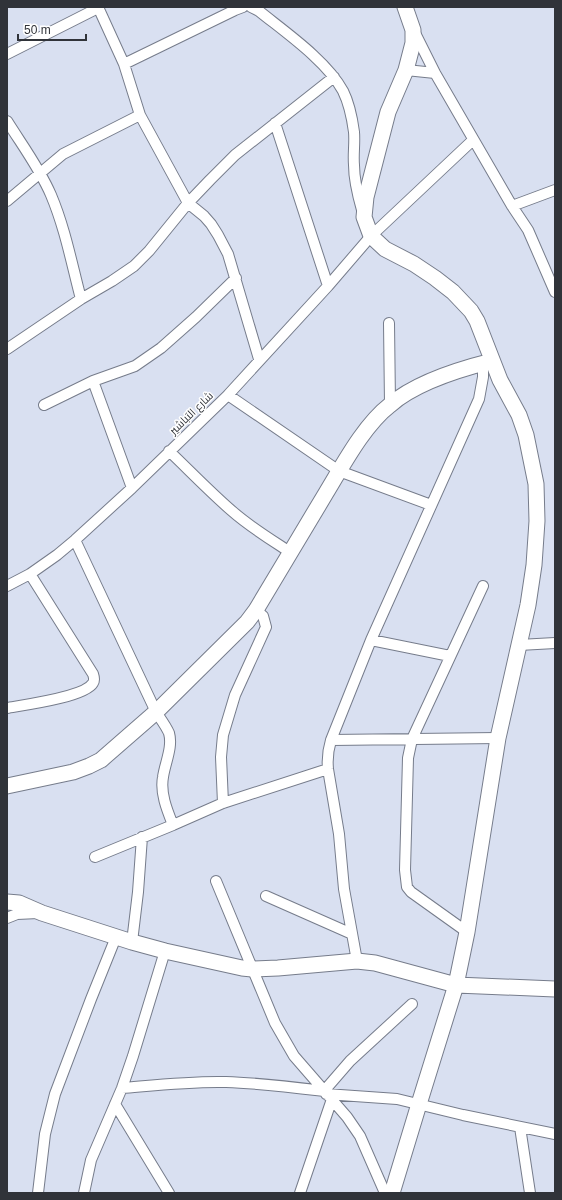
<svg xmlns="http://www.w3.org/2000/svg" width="562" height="1200" viewBox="0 0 562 1200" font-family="Arial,Cairo,sans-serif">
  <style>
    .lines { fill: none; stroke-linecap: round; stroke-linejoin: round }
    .street-casing { stroke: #767c8b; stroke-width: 12 }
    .secondary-casing { stroke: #767c8b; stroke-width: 17 }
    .street { stroke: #fff; stroke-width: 10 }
    .secondary { stroke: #fff; stroke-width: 15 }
    .labels { text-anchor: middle; stroke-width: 3; stroke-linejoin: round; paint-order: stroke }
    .street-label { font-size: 11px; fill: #303339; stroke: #fff }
  </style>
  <rect width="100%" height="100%" fill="#d9e0f1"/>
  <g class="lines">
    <defs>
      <path id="street" d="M98,7L124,64L140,115L188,203L204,216L211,224L218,235L228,254L259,359
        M251,7L259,11C285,32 327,61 343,91C349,103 352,117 354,132C355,143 353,154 354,165C354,180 358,196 362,210
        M415,33L435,73L512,206L528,230L555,292
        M7,54L98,8
        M124,64L235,10L243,7
        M406,70L435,73
        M7,121C22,145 40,169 51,195C65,228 72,265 81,299
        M275,123L328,286
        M7,201L63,154L140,115
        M512,206L555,190
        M389,323L390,404
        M7,349L81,299L112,281L134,266L149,251L188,203L210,180L235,155L334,77
        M228,395L339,471L431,505
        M44,405L93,381
        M169,451C190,471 210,492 232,511C250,527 270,539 290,552
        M132,488L93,381L135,366L161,348L196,317L236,278
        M75,540L156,712C160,718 166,726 169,733C173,747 165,763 163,777C160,793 167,810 173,825
        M7,586L30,574L57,555L75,540L132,488L228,395L328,286L371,236L473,140
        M371,640L450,656
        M519,645L555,643
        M7,708C24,705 85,697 93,683C95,680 94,677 93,674L30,574
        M331,740L498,738
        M223,803L221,757L223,735L235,695L266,627L263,616L256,610
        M95,857L173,825L223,803L328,769
        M216,881L275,1023L294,1056L347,1117L360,1136L385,1193
        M266,896L352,934
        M7,918L17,914L38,913
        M467,932L411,892L407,887L405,870L408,758L412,739L483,586
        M132,942L138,892L142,837
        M357,961L344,889L339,834L328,769C327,759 328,750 331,740L371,640L479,399L483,377V364
        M122,1088C157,1085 192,1081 226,1082C259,1083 291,1087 324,1091L350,1061L412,1004
        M326,1094L397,1099L463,1115L555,1134
        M115,1104L169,1193
        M520,1127L530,1193
        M38,1193L45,1134L55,1094L91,999L116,937
        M84,1193L91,1160L122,1088L133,1056L165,951
        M300,1193L332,1099"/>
      <path id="secondary" d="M7,786L73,772L89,766L101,760L156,712L247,622L256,610C279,571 303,532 326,493C343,465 364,425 390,405C415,383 460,369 492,361
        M7,902L19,903L42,913L132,942L165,951L242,968L252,969L278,968L357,961L375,963L456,985L555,989
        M392,1193L419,1104L456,985L467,932L498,738L528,605L534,565L537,521L536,484L526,435L519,415L500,380L477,321L471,311L453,292L435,278L414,264L385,249L371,236L364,217L366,197L388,112L406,70L413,43V30L405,7"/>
    </defs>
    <use href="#street" class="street-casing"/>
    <use href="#secondary" class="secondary-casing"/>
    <use href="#street" class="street"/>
    <use href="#secondary" class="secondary"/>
  </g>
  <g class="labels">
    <g class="street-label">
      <text transform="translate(191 413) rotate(-44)" y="4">شارع التباشير</text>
    </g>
  </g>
  <rect width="562" height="1200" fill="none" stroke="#303339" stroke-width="16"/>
  <path d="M18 34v6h68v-6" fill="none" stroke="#303339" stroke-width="2"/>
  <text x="24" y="34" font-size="12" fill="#303339" stroke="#ffffff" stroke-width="3" paint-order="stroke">50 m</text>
</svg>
